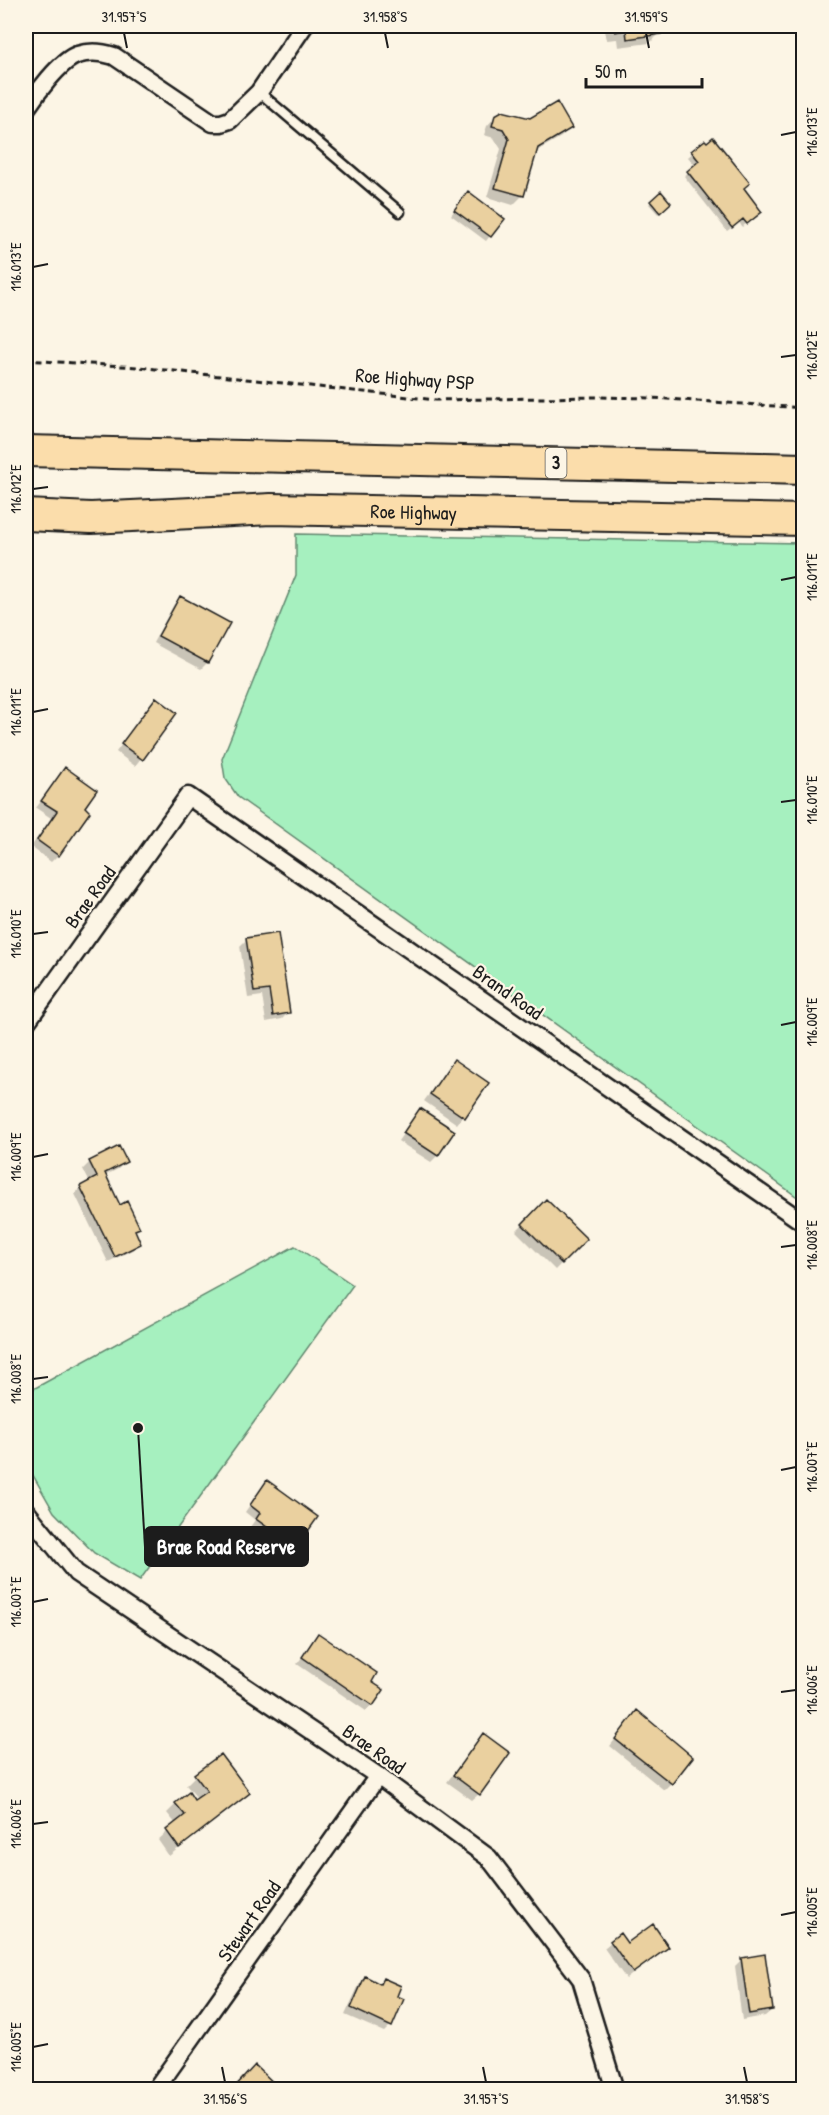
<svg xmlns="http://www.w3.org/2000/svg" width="829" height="2115" viewBox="0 0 829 2115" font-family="'Patrick Hand',sans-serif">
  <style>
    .green { fill: #a6f0bf; stroke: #61866e; stroke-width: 1.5 }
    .shadow { fill: #0003 }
    .building { fill: #ead09f; stroke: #1c1c1c; stroke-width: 1.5 }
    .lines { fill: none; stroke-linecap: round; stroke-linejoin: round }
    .lane-casing { stroke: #1c1c1c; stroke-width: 13 }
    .street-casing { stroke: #1c1c1c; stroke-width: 21 }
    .highway-casing { stroke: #1c1c1c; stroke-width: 34 }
    .path { stroke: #1c1c1c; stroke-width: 3; stroke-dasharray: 6 4.5; stroke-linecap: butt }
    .lane { stroke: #fcf5e5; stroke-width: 8 }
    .street { stroke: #fcf5e5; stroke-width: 16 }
    .highway { stroke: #fbddab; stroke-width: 30 }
    .ticks { fill: none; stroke: #1c1c1c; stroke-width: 2 }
    .labels { text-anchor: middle; stroke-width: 4.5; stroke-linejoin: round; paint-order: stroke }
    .shield { fill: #fcf5e5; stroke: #5f5d58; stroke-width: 1.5 }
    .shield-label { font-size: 18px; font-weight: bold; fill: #1c1c1c }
    .street-label { font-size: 20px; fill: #1c1c1c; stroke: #fcf5e5 }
    .leader { fill: none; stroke: #1c1c1c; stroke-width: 2 }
    .callout-dot { fill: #1c1c1c; stroke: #fcf5e5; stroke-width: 2 }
    .callout { fill: #1c1c1c; stroke: #1c1c1c; stroke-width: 2 }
    .callout-label { font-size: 21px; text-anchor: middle; font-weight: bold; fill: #fff }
    .neatline { fill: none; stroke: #1c1c1c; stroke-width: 2 }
    .ticks-label { font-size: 15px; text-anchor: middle; fill: #1c1c1c }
  </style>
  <rect width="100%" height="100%" fill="#fcf5e5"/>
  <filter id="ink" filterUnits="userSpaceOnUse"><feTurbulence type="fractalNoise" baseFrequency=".0167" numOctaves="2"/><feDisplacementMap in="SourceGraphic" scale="12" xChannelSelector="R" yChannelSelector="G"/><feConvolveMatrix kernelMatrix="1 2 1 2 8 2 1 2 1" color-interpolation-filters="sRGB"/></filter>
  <g filter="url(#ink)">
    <path class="green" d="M296,534L803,543V1201L238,797L225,778L222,759L296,575Z
      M295,1246L353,1285L140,1580L94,1553L54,1512L26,1463V1393Z"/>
    <path class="shadow" d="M604,26H667L650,43L618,47L617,39L607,40Z
      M496,116L570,128L561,137L535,152L522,196L513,205L487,197L501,149L494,138L484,135L487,126Z
      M705,142L742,189L756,216L742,227L739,222L727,231L684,176L696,166L688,157Z
      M661,193L669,203L658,214L649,204Z
      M464,197L503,219L486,241L451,215Z
      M180,597L207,663L201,669L153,643L174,604Z
      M150,706L175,713L135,766L116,752Z
      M65,769L58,855L51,862L31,847L51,818L36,808Z
      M26,890L30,893L26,899Z
      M247,939L288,1013L282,1019L266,1022L262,996L248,998L240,946Z
      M454,1061L487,1084L457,1124L424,1101Z
      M420,1110L437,1156L431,1162L398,1141Z
      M90,1162H125L118,1169L104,1176L119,1207L138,1228L134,1232L140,1243L133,1250L108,1262L75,1194L81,1187L90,1183L83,1169Z
      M546,1201L585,1239L555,1270L516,1231Z
      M261,1489L316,1517L288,1554L250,1527L255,1520L245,1512Z
      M318,1635L370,1682L372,1705L366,1711L297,1664Z
      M631,1719L671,1783L664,1790L610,1746Z
      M483,1735L479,1794L472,1800L447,1782Z
      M195,1776L248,1792L169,1856L158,1840L176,1824L167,1813L176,1804L194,1802L198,1799L186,1785Z
      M611,1942L627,1945L668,1947L626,1979L604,1948Z
      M742,1959L772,2010L765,2016L742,2020L735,1966Z
      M365,1978L379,1984L383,1980L395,1997L390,2026L384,2032L345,2015L359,1985Z"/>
    <path class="building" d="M614,26H660L661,34L627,39L626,30L615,32Z
      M557,102L572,128L538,148L524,196L495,188L509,139L503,129L492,126L495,115L502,111L530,118Z
      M713,137L750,183L744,188L762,212L747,224L743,219L732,228L687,171L699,161L691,151L705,140L707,142Z
      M468,191L505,219L491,237L454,210Z
      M661,191L671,203L660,213L650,201Z
      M180,596L230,623L208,663L158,636Z
      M156,697L177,713L143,760L121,744Z
      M65,767L97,790L85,807L90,812L59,856L37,840L57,811L41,801Z
      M278,933L290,1013L273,1016L269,990L254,992L246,938Z
      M454,1059L489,1083L465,1118L430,1094Z
      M420,1108L455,1131L438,1156L403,1133Z
      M119,1146L127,1162L105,1173L120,1205L127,1201L140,1228L135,1230L141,1244L115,1257L80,1186L97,1177L89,1161Z
      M546,1199L587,1239L562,1264L522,1224Z
      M267,1480L318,1517L296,1548L256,1519L260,1513L250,1505Z
      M318,1633L377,1673L372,1682L384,1690L373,1706L302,1657Z
      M637,1710L693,1757L672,1784L615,1739Z
      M483,1733L510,1753L480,1795L453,1775Z
      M221,1754L250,1793L179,1848L166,1830L185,1815L175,1803L189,1792L194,1800L207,1791L194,1774Z
      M653,1924L669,1947L633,1973L610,1941L620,1933L627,1943Z
      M765,1954L773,2010L749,2014L741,1958Z
      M365,1976L380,1984L383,1978L401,1986L397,1996L404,1999L392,2027L351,2008Z
      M255,2065L281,2090H232Z"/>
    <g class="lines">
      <defs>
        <path id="lane" d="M259,92L400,212"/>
        <path id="street" d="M26,109C36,94 60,61 77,55C89,51 102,52 114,56L213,123H221L230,120L259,92L304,26
          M26,1023L188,796L804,1223
          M26,1511L76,1573L378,1776L489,1858L581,1979L615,2090
          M155,2090L378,1776"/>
        <g id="highway">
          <path d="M26,451L804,469"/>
          <path id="s1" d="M26,515L91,518L271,509L804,520"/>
        </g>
      </defs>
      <use href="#lane" class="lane-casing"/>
      <use href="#street" class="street-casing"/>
      <use href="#highway" class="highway-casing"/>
      <path class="path" d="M26,360L138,367L436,400L595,397L651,398L804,408"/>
      <use href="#lane" class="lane"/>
      <use href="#street" class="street"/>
      <use href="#highway" class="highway"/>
    </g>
  </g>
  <path class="ticks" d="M124,33L127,48M385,33L388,48M646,33L649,48M781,135L796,132M33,267L48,264M781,357L796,355M33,489L48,487M781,580L796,577M33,712L48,709M781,802L796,800M33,934L48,932M781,1025L796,1022M33,1157L48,1154M781,1247L796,1245M33,1379L48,1377M781,1470L796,1467M33,1602L48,1599M781,1692L796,1690M33,1824L48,1822M781,1915L796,1912M33,2047L48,2044M222,2067L225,2082M483,2067L486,2082M744,2067L747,2082"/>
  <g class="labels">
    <rect class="shield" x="545.5" y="448" width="21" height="30" rx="4.5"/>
    <g class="shield-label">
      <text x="556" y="469">3</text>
    </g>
    <g class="street-label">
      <text transform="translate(415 379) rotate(4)" y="7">Roe Highway PSP</text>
      <text dy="7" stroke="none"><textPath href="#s1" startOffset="388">Roe Highway</textPath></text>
      <text transform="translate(90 897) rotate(-54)" y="7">Brae Road</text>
      <text transform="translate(508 992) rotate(35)" y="7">Brand Road</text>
      <text transform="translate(374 1749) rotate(35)" y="7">Brae Road</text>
      <text transform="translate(249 1921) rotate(-55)" y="7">Stewart Road</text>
    </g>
  </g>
  <path class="leader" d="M138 1428L145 1547"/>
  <circle class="callout-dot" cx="138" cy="1428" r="6"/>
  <rect class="callout" x="145" y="1527" width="163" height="39" rx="6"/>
  <g class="callout-label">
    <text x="226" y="1554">Brae Road Reserve</text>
  </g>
  <rect width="829" height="2115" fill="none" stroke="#fcf5e5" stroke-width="66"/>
  <path d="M586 78v9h116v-9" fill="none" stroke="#1c1c1c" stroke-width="3"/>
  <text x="595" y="78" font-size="18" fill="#1c1c1c" stroke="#fcf5e5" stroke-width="4.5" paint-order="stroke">50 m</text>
  <rect x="33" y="33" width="763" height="2049" class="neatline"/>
  <g class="ticks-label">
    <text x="124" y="22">31.957°S</text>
    <text x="385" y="22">31.958°S</text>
    <text x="646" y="22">31.959°S</text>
    <text transform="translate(812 132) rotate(-90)" y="5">116.013°E</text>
    <text transform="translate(16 267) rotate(-90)" y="5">116.013°E</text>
    <text transform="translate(812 355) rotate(-90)" y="5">116.012°E</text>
    <text transform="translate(16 489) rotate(-90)" y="5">116.012°E</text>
    <text transform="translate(812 577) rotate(-90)" y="5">116.011°E</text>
    <text transform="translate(16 712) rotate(-90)" y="5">116.011°E</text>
    <text transform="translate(812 800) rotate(-90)" y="5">116.010°E</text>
    <text transform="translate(16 934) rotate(-90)" y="5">116.010°E</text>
    <text transform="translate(812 1022) rotate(-90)" y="5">116.009°E</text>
    <text transform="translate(16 1157) rotate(-90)" y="5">116.009°E</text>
    <text transform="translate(812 1245) rotate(-90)" y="5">116.008°E</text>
    <text transform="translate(16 1379) rotate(-90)" y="5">116.008°E</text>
    <text transform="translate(812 1467) rotate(-90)" y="5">116.007°E</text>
    <text transform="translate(16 1602) rotate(-90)" y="5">116.007°E</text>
    <text transform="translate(812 1690) rotate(-90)" y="5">116.006°E</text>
    <text transform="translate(16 1824) rotate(-90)" y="5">116.006°E</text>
    <text transform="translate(812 1912) rotate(-90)" y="5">116.005°E</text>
    <text transform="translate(16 2047) rotate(-90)" y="5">116.005°E</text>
    <text x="225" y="2104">31.956°S</text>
    <text x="486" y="2104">31.957°S</text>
    <text x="747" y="2104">31.958°S</text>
  </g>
</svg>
